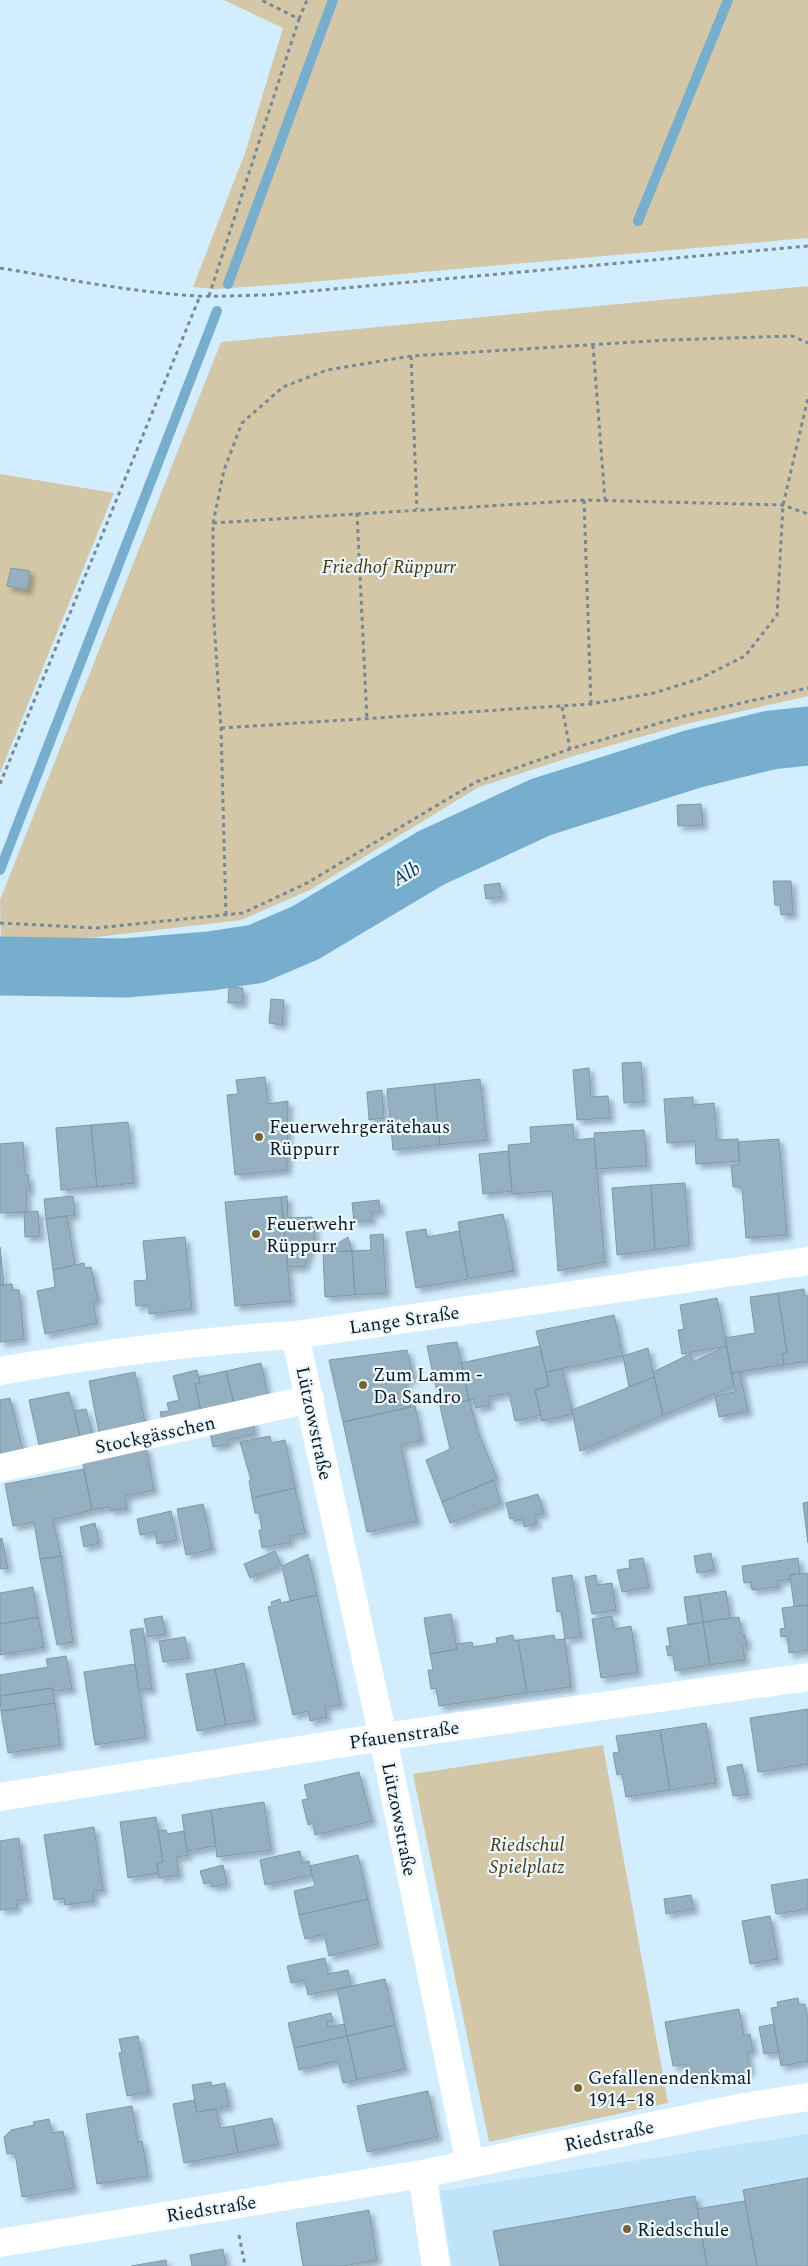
<svg xmlns="http://www.w3.org/2000/svg" width="808" height="2266" viewBox="0 0 808 2266" font-family="Spectral,serif">
  <style>
    .built { fill: #bfe3f8 }
    .green { fill: #d3c7a7 }
    .lines { fill: none; stroke-linecap: round; stroke-linejoin: round }
    .stream { stroke: #78aecd; stroke-width: 10 }
    .river { stroke: #78aecd; stroke-width: 59 }
    .building { fill: #95b0c0; stroke: #7f99a8; filter: url(#shadow) }
    .path { stroke: #768995; stroke-width: 3; stroke-dasharray: 4 4; stroke-linecap: butt }
    .street { stroke: #fff; stroke-width: 28 }
    .poi-dot { fill: #756432; stroke: #ecf7fe; stroke-width: 2 }
    .labels { text-anchor: middle; stroke-width: 4.5; stroke-linejoin: round; paint-order: stroke }
    .park-label { font-size: 19px; font-style: italic; fill: #473a0f; stroke: #ecf7fe }
    .poi-label { font-size: 19px; fill: #0f191f; stroke: #ecf7fe; text-anchor: start }
    .street-label { font-size: 19px; fill: #0f191f; stroke: #ecf7fe }
    .water-label { font-size: 20px; font-style: italic; fill: #033348; stroke: #ecf7fe }
  </style>
  <defs>
    <filter id="shadow"><feDropShadow dx="4.5" dy="4.5" stdDeviation="2.5" flood-color="#0004"/></filter>
  </defs>
  <rect width="100%" height="100%" fill="#d1edfe"/>
  <path class="built" d="M808,2134V2266H452L440,2191Z"/>
  <path class="green" d="M224,0H808V238L288,284L216,289L193,287L245,153L283,28Z
    M808,286V696L686,724L577,755L479,787L310,890L241,920L97,937L17,943L1,941L0,900L221,342Z
    M0,474L114,493L0,773Z
    M603,1745L668,2103L489,2142L413,1774Z"/>
  <g class="lines">
    <path class="stream" d="M638,221L728,0
      M228,284L333,0
      M0,870L217,311"/>
    <path class="river" d="M0,966L125,968L210,961L256,954L305,933L431,858L541,807L693,759L771,740L808,736"/>
  </g>
  <path class="building" d="M11,568L30,571L27,590L7,586Z
    M701,804L703,825L678,826L677,805Z
    M773,881H791L793,914L781,915L780,905H775Z
    M500,883L502,897L486,899L484,885Z
    M229,987L243,988V1003H228Z
    M271,999L284,1000L282,1025L269,1023Z
    M641,1062L644,1102L624,1103L622,1063Z
    M589,1068L591,1097L608,1096L610,1118L577,1120L573,1070Z
    M265,1077L268,1104L288,1101L287,1170L235,1175L227,1095L238,1094L236,1080Z
    M480,1079L487,1140L440,1145L434,1084Z
    M434,1084L440,1145L393,1150L387,1089Z
    M382,1090L384,1118L369,1120L367,1092Z
    M693,1097V1105L714,1103L717,1140L738,1139L740,1161L696,1164L695,1141L667,1143L664,1099Z
    M128,1122L134,1183L97,1187L91,1125Z
    M573,1124L574,1140L594,1138L605,1262L558,1271L552,1191L512,1194L508,1145L531,1143L530,1127Z
    M91,1125L97,1187L61,1190L56,1128Z
    M644,1130L647,1166L596,1169L594,1133Z
    M779,1139L787,1235L746,1238L742,1187H733L731,1165H739L738,1142Z
    M23,1142L25,1175H28L30,1190H26L27,1212L0,1213V1144Z
    M508,1151L512,1191L483,1194L479,1154Z
    M685,1183L689,1245L655,1250L651,1185Z
    M651,1185L655,1250L617,1255L612,1188Z
    M73,1196L75,1215L46,1219L44,1199Z
    M287,1196L288,1218L312,1217L315,1235L304,1267H288L281,1197Z
    M281,1197L291,1301L235,1306L225,1202Z
    M379,1200L380,1212H371L372,1220L354,1222L352,1203Z
    M38,1211L40,1236L25,1237L24,1212Z
    M503,1214L514,1271L468,1279L458,1222Z
    M67,1216L75,1265L53,1270L46,1219Z
    M426,1229L427,1237L459,1231L468,1279L416,1288L406,1232Z
    M383,1234L386,1293L355,1295L352,1251L371,1250L370,1235Z
    M185,1237L192,1309L149,1314V1305L136,1306L134,1281L147,1280L143,1241Z
    M348,1237L352,1251L323,1252Z
    M0,1247L4,1285H0Z
    M352,1251L355,1295L325,1297L323,1252Z
    M84,1263L85,1268L91,1267L98,1300L93,1301L97,1323L45,1334L37,1291L55,1287L53,1270Z
    M12,1284L13,1290H19L24,1339L0,1342V1285Z
    M804,1289L805,1296H808V1361L784,1365L782,1354L787,1353L778,1293Z
    M778,1293L787,1353L782,1354L784,1365L731,1373L725,1338L755,1333L750,1297Z
    M717,1298L727,1346L682,1354L678,1330L684,1329L680,1305Z
    M614,1315L623,1356L546,1372L536,1331Z
    M457,1342L469,1400L440,1406L427,1346Z
    M540,1346L549,1386L535,1390L541,1415L515,1421L509,1393L488,1397L490,1405L476,1408L474,1399L469,1400L461,1363Z
    M727,1346L734,1386L663,1415L653,1372L690,1354L693,1362Z
    M648,1348L654,1377L629,1387L623,1356Z
    M407,1350L414,1378L405,1380L411,1407L343,1422L329,1360Z
    M261,1363L269,1401L235,1408L226,1371Z
    M562,1369L573,1414L542,1421L535,1390L549,1386L546,1372Z
    M197,1370L200,1383L195,1384L201,1411L163,1424L160,1412L169,1411L167,1403L179,1400L173,1376Z
    M226,1371L235,1408L201,1411L195,1384L200,1383L198,1377Z
    M135,1372L146,1428L100,1438L89,1381Z
    M740,1372L748,1411L719,1417L715,1396L735,1392L731,1373Z
    M654,1377L663,1415L580,1451L572,1410Z
    M69,1392L80,1436L39,1445L29,1400Z
    M10,1398L23,1451L0,1456V1400Z
    M469,1400L478,1432L497,1478L442,1502L426,1460L450,1449L440,1406Z
    M415,1406L422,1440L401,1445L417,1521L367,1532L343,1422Z
    M86,1409L93,1437L81,1440L74,1411Z
    M252,1419L255,1434L227,1440L228,1444L213,1447L209,1428Z
    M270,1436L271,1443L285,1440L295,1488L252,1498L249,1481L251,1480L240,1442Z
    M146,1447L154,1490L125,1496L127,1508L111,1511L110,1507L92,1510L82,1459Z
    M84,1469L92,1510L53,1520L61,1556L40,1559L34,1522L13,1526L5,1484Z
    M494,1480L501,1503L450,1523L442,1502Z
    M295,1488L305,1533L290,1536L291,1542L262,1548L259,1530H262L259,1513H255L252,1498Z
    M538,1494L544,1513L534,1515L537,1523L524,1527L523,1518L514,1521V1518L510,1519L506,1503Z
    M808,1502V1543L803,1503Z
    M203,1504L212,1549L186,1555L177,1509Z
    M171,1511L177,1540L157,1544L155,1532L140,1535L137,1519Z
    M95,1523L99,1543L84,1547L80,1527Z
    M2,1538L8,1568L0,1569V1539Z
    M275,1551L281,1565L250,1578L244,1564Z
    M711,1553L714,1570L697,1573L694,1556Z
    M308,1554L317,1595L290,1601L282,1566Z
    M61,1556L73,1642L57,1645L40,1559Z
    M643,1558L649,1587L622,1592L617,1570L630,1568L629,1560Z
    M798,1558L800,1574L790,1575L791,1579L777,1581L778,1587L752,1590L751,1582L744,1583L742,1566Z
    M808,1573V1605L794,1606L790,1575Z
    M572,1575L581,1636L565,1639L561,1611L557,1612L552,1578Z
    M596,1575L597,1585L612,1583L616,1610L592,1614L585,1577Z
    M33,1587L38,1617L0,1624V1593Z
    M726,1591L730,1618L703,1622L699,1595Z
    M317,1595L341,1704L325,1707L327,1717L310,1721L308,1711L293,1715L268,1607L272,1606L271,1602L280,1599L281,1603Z
    M699,1595L703,1622L688,1625L684,1597Z
    M808,1605V1650L789,1653L787,1636L781,1637L780,1629L785,1628L782,1608Z
    M451,1614L457,1649L430,1654L424,1618Z
    M162,1616L166,1634L148,1637L144,1619Z
    M612,1616L614,1629L631,1626L638,1672L601,1678L592,1619Z
    M38,1617L44,1647L0,1655V1624Z
    M739,1617L742,1635H745L747,1645L743,1646L745,1660L710,1665L703,1622Z
    M703,1622L710,1665L675,1671L673,1655L668,1656L666,1646H670L667,1628Z
    M143,1628L152,1689L139,1690L130,1630Z
    M513,1635L514,1641L518,1640L527,1693L439,1706L436,1688L431,1689L428,1670H433L430,1654L457,1649L456,1644L472,1642L473,1647L497,1643L496,1638Z
    M554,1635L555,1640L565,1639L571,1687L527,1693L518,1640Z
    M185,1637L189,1658L163,1662L159,1641Z
    M66,1656L72,1689L53,1691L52,1688L0,1696V1675L48,1667L46,1659Z
    M244,1663L255,1720L226,1725L215,1669Z
    M135,1664L146,1737L95,1745L84,1672Z
    M215,1669L226,1725L197,1731L186,1674Z
    M52,1688L55,1703L1,1711L0,1696Z
    M55,1703L60,1745L8,1753L1,1711Z
    M808,1709V1764L758,1772L750,1718Z
    M706,1723L716,1783L670,1790L660,1730Z
    M660,1730L670,1790L626,1797L622,1774L617,1775L613,1753L619,1752L616,1736Z
    M742,1764L748,1794L733,1796L727,1767Z
    M359,1772L372,1821L315,1835L313,1823L308,1825L302,1800L308,1799L304,1785Z
    M264,1802L271,1850L217,1857L211,1810Z
    M211,1810L216,1846L187,1851L182,1815Z
    M156,1817L163,1862L157,1863L158,1873L128,1878L120,1822Z
    M94,1827L103,1890L93,1892L94,1901L65,1905L64,1898L54,1900L44,1835Z
    M166,1830L167,1834L184,1831L188,1855L176,1857L179,1875L159,1878L157,1863L163,1862L158,1831Z
    M19,1838L27,1899L16,1901L17,1908L0,1910V1841Z
    M300,1851L302,1863L309,1861L312,1875L265,1885L260,1860Z
    M358,1855L368,1899L299,1915L294,1891L315,1886L310,1866Z
    M223,1865L227,1884L212,1887L211,1882L204,1884L200,1871Z
    M808,1879V1909L776,1914L771,1885Z
    M691,1895L694,1909L666,1914L664,1899Z
    M368,1899L378,1944L329,1956L324,1934L305,1939L299,1915Z
    M770,1916L778,1959L750,1964L742,1921Z
    M325,1958L328,1974L348,1970L351,1986L308,1995L305,1980L291,1983L287,1966Z
    M385,1979L395,2025L347,2036L337,1989Z
    M798,1998L799,2005L805,2004L808,2020V2061L781,2066L771,2008L778,2007L777,2002Z
    M739,2009L744,2035L750,2034L753,2051L747,2052L750,2071L689,2081L686,2064L673,2066L665,2022Z
    M331,2013L333,2021L327,2022L328,2027L344,2024L347,2036L294,2048L288,2023Z
    M774,2024L779,2052L764,2054L759,2027Z
    M395,2025L405,2069L357,2080L347,2036Z
    M138,2036L149,2092L127,2096L119,2053H122L119,2039Z
    M347,2036L357,2080L343,2083L338,2061L299,2070L294,2048Z
    M211,2082L212,2086L225,2083L229,2106L197,2112L192,2085Z
    M428,2091L438,2137L367,2152L357,2106Z
    M194,2100L197,2112L216,2109L220,2128L233,2126L238,2153L184,2163L173,2104Z
    M132,2106L138,2142L142,2141L148,2176L97,2184L86,2114Z
    M272,2118L278,2144L238,2153L233,2126Z
    M49,2119L52,2133L63,2131L74,2188L22,2197L15,2153L7,2154L4,2137L11,2130L34,2125L33,2122Z
    M808,2178V2266H757L743,2190Z
    M695,2196L707,2266H500L493,2231Z
    M745,2201L757,2266H707L697,2209Z
    M369,2210L377,2260L342,2266H303L296,2223Z
    M223,2249L226,2266H192L190,2255Z
    M166,2260L167,2266H131Z"/>
  <g class="lines">
    <path class="path" d="M299,19L307,0
      M0,268C66,279 131,292 198,296C221,297 244,295 267,295L808,246
      M209,296L299,19L261,0
      M593,345L605,500
      M411,356L417,509
      M584,500L591,704
      M357,513L367,720
      M213,523L584,500L783,505L808,514
      M562,707L570,749
      M221,728L591,704L654,693L699,679L745,656L777,615L783,505L808,398
      M0,784L200,296
      M226,915L221,728L213,606V523L224,470L242,423L283,387L327,370L411,356L668,340L792,336L808,343
      M0,923L96,928L243,913L307,883L476,782L570,749L684,716L808,688
      M239,2235L245,2266"/>
    <path class="street" d="M295,1335L383,1737L470,2164
      M0,1371C98,1354 196,1341 295,1335L808,1261
      M0,1468L310,1399
      M0,1797L383,1737L808,1677
      M422,2174L436,2266
      M0,2243L422,2174L744,2107L808,2097"/>
  </g>
  <g class="poi-dot">
    <circle cx="259" cy="1137" r="5"/>
    <circle cx="256" cy="1234" r="5"/>
    <circle cx="363" cy="1385" r="5"/>
    <circle cx="578" cy="2088" r="5"/>
    <circle cx="627" cy="2229" r="5"/>
  </g>
  <g class="labels">
    <g class="park-label">
      <text x="389" y="573">Friedhof Rüppurr</text>
      <text x="527" y="1851">Riedschul<tspan x="527" dy="22">Spielplatz</tspan></text>
    </g>
    <g class="poi-label">
      <text x="269" y="1133">Feuerwehrgerätehaus<tspan x="269" dy="22">Rüppurr</tspan></text>
      <text x="266" y="1230">Feuerwehr<tspan x="266" dy="22">Rüppurr</tspan></text>
      <text x="373" y="1381">Zum Lamm -<tspan x="373" dy="22">Da Sandro</tspan></text>
      <text x="588" y="2084">Gefallenendenkmal<tspan x="588" dy="22">1914–18</tspan></text>
      <text x="637" y="2236">Riedschule</text>
    </g>
    <g class="street-label">
      <text transform="translate(404 1319) rotate(-8)" y="7">Lange Straße</text>
      <text transform="translate(315 1423) rotate(78)" y="7">Lützowstraße</text>
      <text transform="translate(155 1434) rotate(-12)" y="7">Stockgässchen</text>
      <text transform="translate(404 1734) rotate(-8)" y="7">Pfauenstraße</text>
      <text transform="translate(400 1819) rotate(79)" y="7">Lützowstraße</text>
      <text transform="translate(609 2135) rotate(-12)" y="7">Riedstraße</text>
      <text transform="translate(211 2208) rotate(-9)" y="7">Riedstraße</text>
    </g>
    <g class="water-label">
      <text transform="translate(406 873) rotate(-31)" y="7">Alb</text>
    </g>
  </g>
</svg>
